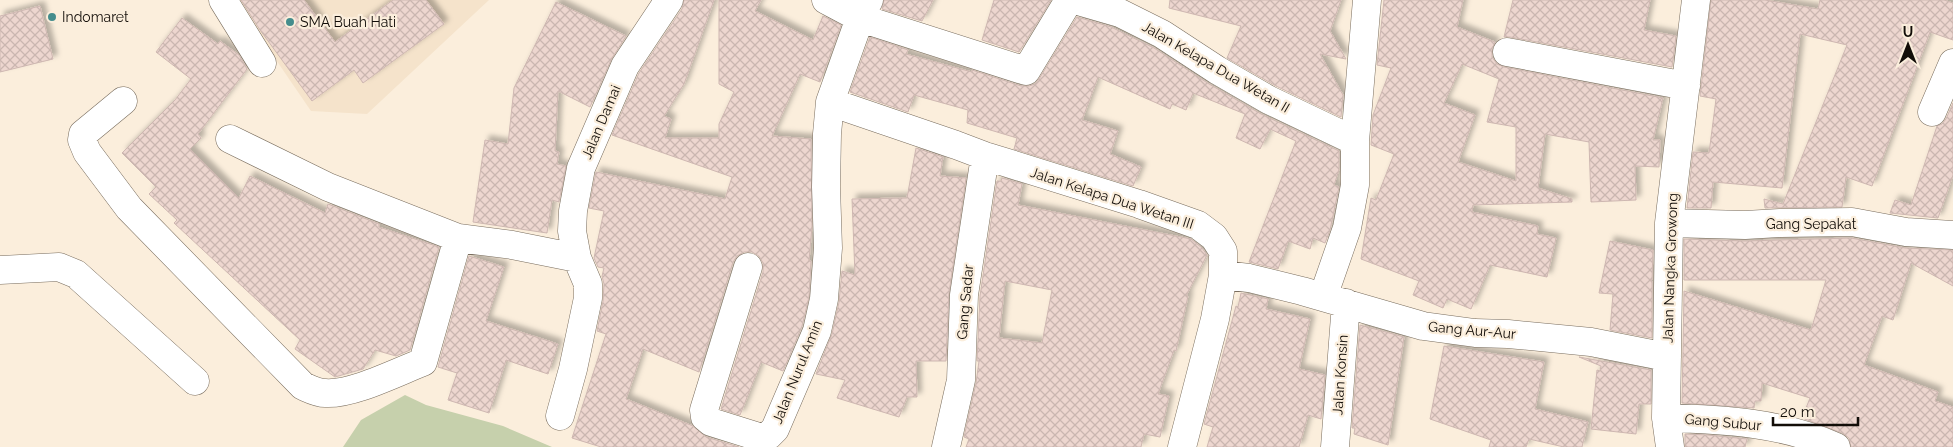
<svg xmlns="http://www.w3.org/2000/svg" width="1953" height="447" viewBox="0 0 1953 447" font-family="Raleway,sans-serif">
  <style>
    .built { fill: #f5e3cb }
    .green { fill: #c6d0ac }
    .building { fill: url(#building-cross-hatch); stroke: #ceb7b1; fill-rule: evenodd; filter: url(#shadow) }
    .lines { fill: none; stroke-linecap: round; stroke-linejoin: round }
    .minor-casing { stroke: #796d5e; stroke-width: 29 }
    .minor { stroke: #fff; stroke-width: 28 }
    .poi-dot { fill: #458d8d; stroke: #fbeedc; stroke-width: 2 }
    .labels { text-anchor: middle; stroke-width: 4.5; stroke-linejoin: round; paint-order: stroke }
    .poi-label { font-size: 14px; fill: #120d08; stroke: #fbeedc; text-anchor: start }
    .street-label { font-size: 14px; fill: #120d08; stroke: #fbeedc }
  </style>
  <defs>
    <pattern id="building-cross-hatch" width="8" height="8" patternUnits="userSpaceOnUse" patternTransform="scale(1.25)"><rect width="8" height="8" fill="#edd6cf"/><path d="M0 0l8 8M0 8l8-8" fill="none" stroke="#cab6b0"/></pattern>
    <filter id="shadow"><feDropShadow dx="4.5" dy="-4.5" stdDeviation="2.5" flood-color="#0004"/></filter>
  </defs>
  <rect width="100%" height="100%" fill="#fbeedc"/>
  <path class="built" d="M235,0H489L367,114L311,111Z"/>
  <path class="green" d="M405,395L426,405L503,426L552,447H343L361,420Z"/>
  <path class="building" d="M241,0H304L335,42L393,0H426L444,24L363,83L354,70L312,101L260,30Z
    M684,0H714L684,84L664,116L671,119L665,138H719V124L734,92L719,84V0H761L755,11L813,40L823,16L841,25L820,82L800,74L772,136L811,139L812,226L809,261H811L809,297L802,326L783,371L761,362L740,415L721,409L763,272V263L759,256L752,252H744L737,256L733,262L699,372L643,349L626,399L693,426L706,437L739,447H601L572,438L606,334L597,331L603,301L604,284L602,276L604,268L598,267L594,258L604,211L589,208L596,172L725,199L732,177L612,135L639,73L682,9Z
    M884,0H933L922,21L882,9Z
    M994,0H1051L1019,52L982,40Z
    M1170,0H1341L1330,31L1346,59L1320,54L1343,95L1341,117L1276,86L1227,58L1241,26L1169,8Z
    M1384,0H1463L1457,27L1495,42L1492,49V57L1497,64L1504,67L1663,98L1653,140H1660L1659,167L1635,166L1636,200L1591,202L1589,142L1545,134L1538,188L1572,199V202L1473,205L1472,212L1538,226L1537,234L1556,238L1547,277L1490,265L1471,309L1447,299L1443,308L1413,295L1419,281L1361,259L1371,198L1376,200L1394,154L1371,145L1373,115L1391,68L1377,65ZM1462,64L1499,79L1487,122L1516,127V181L1458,162L1475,115L1444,103Z
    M1513,0H1650L1644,30L1676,36L1672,67L1510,37H1504Z
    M1711,0H1765L1818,9L1820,0H1944L1953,3V40L1930,32L1872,186L1846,177L1842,207L1765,208L1764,199L1783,204L1847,45L1800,34L1782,188L1713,182L1711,208H1687L1693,152L1709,153L1716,99L1700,96Z
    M556,2L626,36L611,60L590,107L558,91L555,151L559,152L557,164L566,166L559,202L552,200L547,233L473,222L485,140L508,144L514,88Z
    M40,6L53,59L0,72V16Z
    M1077,17L1111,27L1154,48L1209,84L1261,114L1339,151V170L1334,185L1339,187L1330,230L1325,243L1313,238L1310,249L1288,241L1278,269L1249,262L1296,141L1270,129L1260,149L1236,138L1245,114L1193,93L1186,110L1172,104L1170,109L1098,77L1082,120L1118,131L1110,154L1141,167L1133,186L1014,149L1017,138L967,123L968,110L914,95L908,112L850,92L870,37L908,50L906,54L972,72V70L1021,86H1029L1035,84L1039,79Z
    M182,18L218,44L220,41L239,55L247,69L198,134L201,138L190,149L239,198L250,176L325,213L328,204L379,224V227L439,247L410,350L396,356L375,350L363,369L335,377L295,349L300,340L174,223L177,220L149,194L156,187L122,153L175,100L191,79L156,52Z
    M1953,103V175L1938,218L1890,213L1895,200L1911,205L1937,126L1942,124L1946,119Z
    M916,148L943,157L940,176L966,178L949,293L946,361H916L917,397H907L899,417L837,398L845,380L816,374L832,334L839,302L842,271L855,275L852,199L907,198Z
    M1002,178L1022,184L1018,205L1191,239L1202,248L1207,255L1186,296H1188L1176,351L1174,350L1158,394L1169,396L1160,437L1144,434L1141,447H966L969,439L964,437L976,383L979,361H977L980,296L997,181H1001ZM1005,281L1052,290L1042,343L999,338Z
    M1851,238L1905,248L1953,250V286L1911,263L1893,320L1882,316L1864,365L1938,392L1935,401L1953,407V447H1851L1849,438L1842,433L1802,418L1810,398L1762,383L1761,401H1755L1754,408L1682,403L1684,291L1811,330L1826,280H1684V239L1745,241Z
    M1610,241L1653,250L1652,280H1650L1652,281V338L1610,330L1613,294L1599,293Z
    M469,256L504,267L486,321L558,344L548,374L506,360L489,413L448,400L457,373L438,367Z
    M1241,293L1268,299L1266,309L1310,319L1299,369L1325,375L1321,419L1308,415L1299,447H1207L1213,427L1204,424L1236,306L1238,307Z
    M1360,325L1404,337L1388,445L1354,434L1355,428H1352Z
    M1444,346L1544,362L1535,409L1588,422L1582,447H1564L1529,439L1526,447H1489L1491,440L1430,419Z
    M1579,357L1651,370V404H1639L1636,434L1591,429L1597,370L1600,371L1601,366Z
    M1685,434L1708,435L1747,439L1745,447H1685Z"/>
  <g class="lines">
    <defs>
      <path id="minor" d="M223,0L262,63
        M826,0L860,18L1026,71L1069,0
        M1075,0L1120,13L1162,34L1217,70L1269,100L1355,141
        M1507,52L1686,86
        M123,101L83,134L82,140L87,152L129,208L303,386C310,389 317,393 325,393C352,395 397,372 423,362L458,238
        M830,102L956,145L985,156L1139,204L1198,225L1214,237L1223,251V275L1215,319L1182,447
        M1932,112L1953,63
        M230,139L328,187L458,238L512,245L577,258
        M1669,223L1745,225L1780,223L1852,222L1906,232L1953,235
        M748,267L704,410L705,417L711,422L759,437L769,435L775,429L817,331L824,299L828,248L826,187L827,134L830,102L860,18L869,0
        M0,270L59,267L76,274L195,381
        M1223,275L1249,278L1302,291L1423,326L1475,333L1508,334L1591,342L1667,357
        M1323,297L1347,228L1355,185V141L1367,0
        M560,416L573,369L588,298V284L577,258L572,231L573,211L581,168L625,66L669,0
        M1666,418C1723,419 1784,423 1836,447
        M946,447L961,380L964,295L985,156
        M1335,447L1346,303
        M1670,447L1666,418L1669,223L1696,0"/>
    </defs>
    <use href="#minor" class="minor-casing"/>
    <use href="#minor" class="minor"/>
  </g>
  <g class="poi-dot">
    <circle cx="52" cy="17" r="5"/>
    <circle cx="290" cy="22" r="5"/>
  </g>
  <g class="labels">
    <g class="poi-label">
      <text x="62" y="22">Indomaret</text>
      <text x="300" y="27">SMA Buah Hati</text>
    </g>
    <g class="street-label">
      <text transform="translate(1216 67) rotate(30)" y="5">Jalan Kelapa Dua Wetan II</text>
      <text transform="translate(601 122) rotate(-67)" y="5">Jalan Damai</text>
      <text transform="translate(1112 198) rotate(18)" y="5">Jalan Kelapa Dua Wetan III</text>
      <text x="1811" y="229">Gang Sepakat</text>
      <text transform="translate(1670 268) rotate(-88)" y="5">Jalan Nangka Growong</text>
      <text transform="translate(965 302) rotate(-85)" y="5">Gang Sadar</text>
      <text transform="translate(1472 330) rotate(5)" y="5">Gang Aur-Aur</text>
      <text transform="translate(797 372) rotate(-68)" y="5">Jalan Nurul Amin</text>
      <text transform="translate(1340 375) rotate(-86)" y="5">Jalan Konsin</text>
      <text transform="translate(1723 422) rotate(5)" y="5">Gang Subur</text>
    </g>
  </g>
  <g transform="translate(1908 45)" stroke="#fbeedc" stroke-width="4" paint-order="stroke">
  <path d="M0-4L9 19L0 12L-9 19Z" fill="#120d08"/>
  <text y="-8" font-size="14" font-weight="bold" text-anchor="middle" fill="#120d08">U</text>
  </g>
  <path d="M1773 417v8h85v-8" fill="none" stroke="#120d08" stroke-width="2.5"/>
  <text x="1780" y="417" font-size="15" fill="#120d08" stroke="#fbeedc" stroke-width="4" paint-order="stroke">20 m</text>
</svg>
